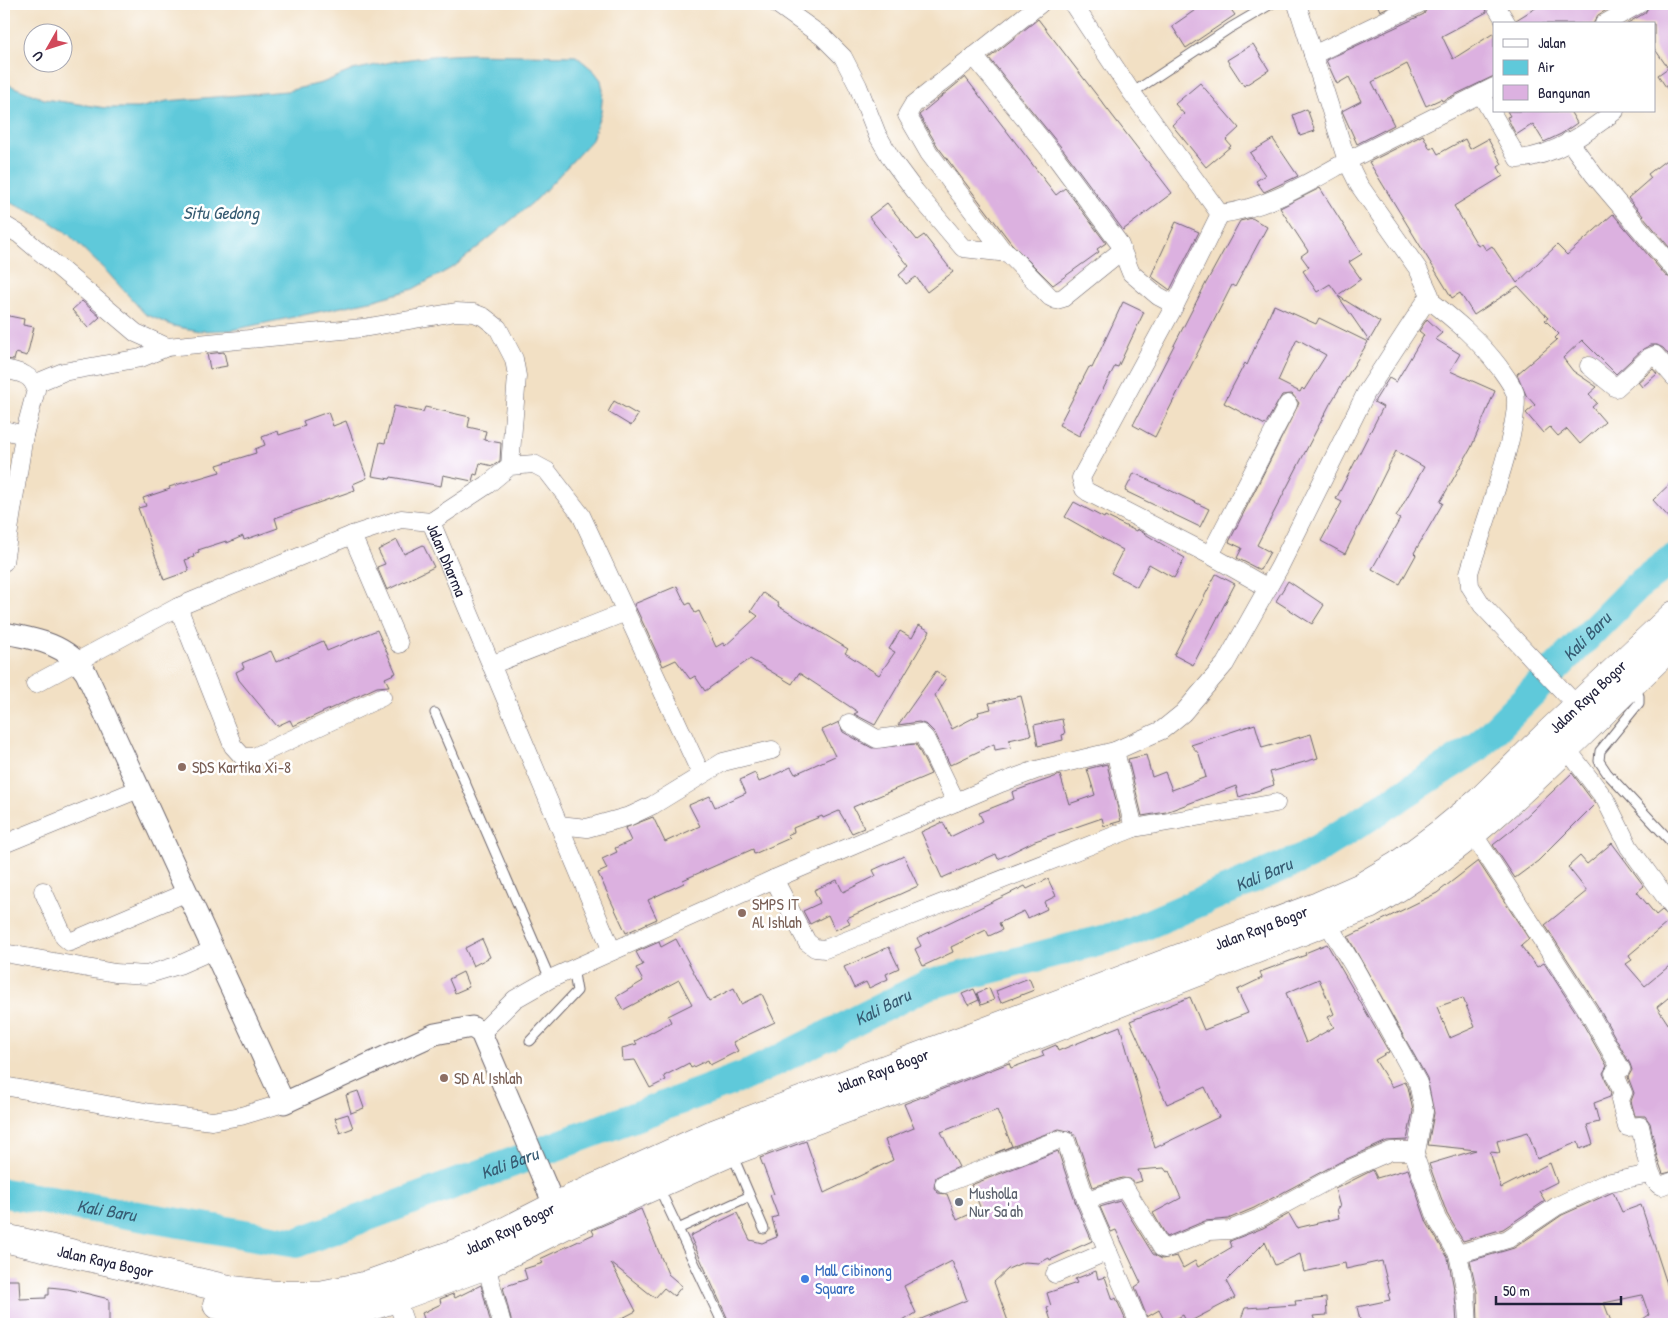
<svg xmlns="http://www.w3.org/2000/svg" width="1678" height="1328" viewBox="0 0 1678 1328" font-family="'Patrick Hand',sans-serif">
  <style>
    .water { fill: #5fc9da; stroke: #40768a }
    .lines { fill: none; stroke-linecap: round; stroke-linejoin: round }
    .river { stroke: #5fc9da; stroke-width: 30 }
    .building { fill: #dcb1e0; fill-rule: evenodd }
    .service-casing { stroke: #6b646b; stroke-width: 11 }
    .minor-casing { stroke: #6b646b; stroke-width: 19 }
    .tertiary-casing { stroke: #6b646b; stroke-width: 23 }
    .trunk-casing { stroke: #6b646b; stroke-width: 29 }
    .service { stroke: #fff; stroke-width: 9 }
    .minor { stroke: #fff; stroke-width: 18 }
    .tertiary { stroke: #fff; stroke-width: 21 }
    .trunk { stroke: #fff; stroke-width: 28 }
    .education-dot { fill: #8d6e63; stroke: #fff; stroke-width: 2 }
    .worship-dot { fill: #6b7280; stroke: #fff; stroke-width: 2 }
    .shop-dot { fill: #3f7fe0; stroke: #fff; stroke-width: 2 }
    .labels { text-anchor: middle; stroke-width: 5; stroke-linejoin: round; paint-order: stroke }
    .street-label { font-size: 16px; fill: #22223b; stroke: #fff }
    .education-label { font-size: 16px; fill: #785e54; stroke: #fff; text-anchor: start }
    .worship-label { font-size: 16px; fill: #5b616d; stroke: #fff; text-anchor: start }
    .shop-label { font-size: 16px; fill: #366cbe; stroke: #fff; text-anchor: start }
    .water-label { font-size: 18px; font-style: italic; fill: #375c73; stroke: #fff }
  </style>
  <rect width="100%" height="100%" fill="#fff"/>
  <filter id="ink" filterUnits="userSpaceOnUse"><feTurbulence type="fractalNoise" baseFrequency=".02" numOctaves="2"/><feDisplacementMap in="SourceGraphic" scale="10" xChannelSelector="R" yChannelSelector="G"/><feConvolveMatrix kernelMatrix="1 2 1 2 8 2 1 2 1" color-interpolation-filters="sRGB"/></filter>
  <filter id="wash" filterUnits="userSpaceOnUse"><feTurbulence type="fractalNoise" baseFrequency=".0096" numOctaves="4" result="noise"/><feDisplacementMap in="SourceGraphic" scale="20" xChannelSelector="R" yChannelSelector="G"/><feGaussianBlur stdDeviation="1.12" result="paint"/><feColorMatrix in="noise" values="0 0 0 0 0 0 0 0 0 0 0 0 0 0 0 0 0 1.4 0 .05"/><feComposite in="paint" operator="in"/></filter>
  <g filter="url(#wash)">
    <rect width="100%" height="100%" fill="#f2e0c4"/>
    <path class="water" d="M470,54L576,56L594,71L601,80L603,90L601,112L592,140L537,199L455,266L413,289L375,300L232,330L199,331L173,326L145,314L108,273L68,234L43,217L4,200V83L44,99L106,108H139L167,101L287,91L322,83L353,70L396,61L432,56Z"/>
    <g class="lines">
      <path class="river" id="s1" d="M4,1193L296,1243L752,1073L927,985L1125,934L1307,856L1479,746L1636,587L1674,558"/>
    </g>
    <g id="blocks">
      <path class="building" d="M1204,4H1227L1235,15L1186,48L1172,26Z
        M1377,4H1395L1380,11Z
        M1429,4H1484L1487,12L1442,36L1453,59L1494,33V76L1442,101L1441,99L1426,106L1407,64L1372,82L1394,125L1357,144L1342,111L1361,101L1349,77L1337,84L1326,60L1424,14Z
        M1542,4H1617L1598,15L1593,24H1518L1516,20Z
        M1650,4H1674V99L1658,75L1668,68L1654,48V24H1626L1645,13Z
        M1038,19L1172,193L1123,230L1065,152L989,58Z
        M1253,44L1269,70L1244,86L1227,60Z
        M965,77L1056,195L1065,188L1106,243L1097,249L1099,252L1053,285L1011,243L938,147L919,115Z
        M1200,83L1239,128L1226,140L1231,146L1206,167L1172,125L1184,114L1175,104Z
        M1307,109L1315,131L1300,136L1293,115Z
        M1507,111H1570L1577,123L1561,134L1544,142L1533,124L1516,135L1507,117L1510,116Z
        M1423,135L1430,149L1434,147L1438,154L1465,139L1470,149L1488,139L1502,164L1498,167L1503,176L1454,206L1478,246L1482,244L1486,250L1492,246L1517,283L1557,245L1567,255L1613,214L1666,276L1674,279L1673,360L1663,348L1657,345H1651L1643,349L1616,374L1582,340L1563,358L1573,371L1597,387L1589,394L1597,403L1592,407L1605,422L1580,444L1567,429L1558,436L1550,427L1543,433L1526,413L1535,405L1526,395L1517,374L1557,340L1555,338L1559,334L1545,320L1548,318L1518,286L1474,315L1460,293L1452,298L1369,162Z
        M1273,139L1298,176L1264,192L1256,181L1265,175L1250,153Z
        M1674,154V253L1628,198L1651,178L1648,174Z
        M1320,188L1362,254L1349,262L1361,279L1338,295L1330,284L1317,292L1303,271L1309,267L1301,256L1308,251L1280,208Z
        M887,203L917,240L924,235L953,272L927,292L916,277L906,284L899,275L909,266L869,217Z
        M1252,218L1267,227L1235,287L1232,285L1155,437L1133,425L1206,283L1240,221Z
        M1176,222L1199,232L1170,290L1151,276Z
        M1338,296L1380,322L1369,341Z
        M82,301L100,317L88,328L72,310Z
        M1123,302L1144,312L1118,367L1115,366L1079,436L1059,425L1089,367L1092,368Z
        M1274,305L1316,324L1319,318L1368,342L1330,404L1257,545L1270,552L1260,570L1237,558L1242,548L1229,542L1299,403L1292,394L1282,395L1265,425L1224,403L1245,363L1247,365ZM1297,339L1326,355L1304,390L1302,388L1300,392L1278,381Z
        M4,315L24,319L23,325L34,327L27,356L16,353L14,360L4,359Z
        M1427,319L1442,333L1435,339L1460,354L1450,371L1495,391L1471,448L1440,502L1443,503L1414,553L1416,555L1400,584L1372,569L1400,519L1396,517L1424,467L1396,451L1345,554L1321,541L1342,502L1336,499L1383,407L1374,402L1389,378L1396,382L1424,335L1419,331Z
        M224,352L227,366L210,369L207,354Z
        M1653,369L1657,374L1642,387L1638,382Z
        M614,401L638,415L631,426L608,412Z
        M394,406L423,412L425,407L470,417L468,427L486,431L484,440L501,443L500,461L493,466L480,463L477,475L474,474L472,481L443,475L441,486L391,477L390,479L372,476L380,442L385,443Z
        M328,412L333,426L346,421L367,478L353,484L355,490L275,518L278,528L244,540L243,536L227,543L226,541L198,550L199,552L193,554L194,557L185,560L189,571L164,580L138,508L146,506L143,498L170,489L169,487L220,472L217,465L256,453L255,449L265,445L262,437L278,431L279,435L305,426L303,421Z
        M1134,473L1209,509L1200,527L1125,491Z
        M1674,480V523L1653,500Z
        M1074,502L1104,518L1105,516L1136,531L1137,529L1185,558L1174,578L1149,564L1137,587L1111,573L1123,550L1065,517Z
        M397,540L404,554L423,545L434,567L387,590L377,567L385,564L378,550Z
        M1216,574L1235,584L1193,665L1174,655Z
        M1288,581L1324,605L1312,624L1276,601Z
        M677,586L686,605L690,603L695,613L699,611L716,647L723,643L725,646L758,616L751,611L763,593L779,604L778,606L848,649L845,653L879,675L895,652L889,649L900,631L912,638L919,625L930,631L875,725L854,714L858,712L799,673L792,684L750,659L705,691L695,676L690,679L676,660L663,666L634,604Z
        M377,630L396,673L385,678L389,686L377,687L293,726L290,720L277,726L239,680L236,672L244,668L242,663L271,651L276,662L323,641L327,651Z
        M936,671L946,678L935,695L952,729L979,715L978,712L991,709L989,703L1021,696L1031,735L1009,740L1011,747L995,750L994,744L950,765L935,733L927,725L919,722L898,725Z
        M1062,719L1065,734L1062,735L1063,740L1038,746L1034,725Z
        M839,722L843,732L872,748L916,744L931,774L853,807L864,828L852,833L839,811L823,818L822,816L793,828L794,832L787,835L790,838L754,854L753,849L683,880L684,883L648,900L657,919L626,933L598,873L607,869L602,859L617,852L615,848L631,841L625,828L653,817L665,842L700,826L689,805L710,796L715,807L746,793L740,780L755,773L759,782L791,767L795,774L835,756L822,730Z
        M1255,724L1262,748L1311,734L1318,758L1270,772L1274,785L1239,797L1236,786L1166,812L1142,816L1128,759L1146,755L1152,777L1165,772L1172,790L1206,777L1199,754L1191,745Z
        M1107,764L1121,821L1104,826L1102,818L1035,841L998,859L996,854L942,878L921,832L943,822L950,837L983,821L979,813L1014,799L1012,792L1060,775L1069,804L1095,795L1087,769Z
        M1572,773L1595,804L1538,861L1515,878L1493,845L1513,829Z
        M1612,843L1644,886L1637,892L1656,915L1662,910L1672,919L1629,955L1632,960L1626,964L1645,986L1674,962V993L1657,1007L1674,1033V1171L1663,1174L1657,1157L1650,1123L1645,1116H1635L1631,1101L1634,1093L1628,1077L1632,1070L1630,1064L1597,1005L1545,925L1587,891L1568,867L1580,856L1587,864Z
        M904,856L918,886L847,918L850,923L835,930L828,915L810,924L803,911L820,903L814,890L837,880L843,892L876,876L873,870Z
        M1478,861L1529,939L1521,946L1537,967L1544,963L1579,1017L1607,1066L1603,1073L1611,1093L1610,1097L1594,1103L1599,1122L1587,1125L1593,1144L1580,1149L1578,1142L1537,1159L1528,1132L1497,1141L1500,1153L1490,1152L1501,1188L1550,1163L1557,1182L1539,1191L1545,1201L1503,1229L1463,1241L1447,1214L1429,1164L1476,1150L1428,1145L1434,1113L1427,1078L1348,937L1437,893ZM1463,998L1475,1027L1450,1038L1437,1007Z
        M1048,879L1056,896L1044,902L1047,909L1028,918L1024,911L999,923L1002,930L989,936L986,930L951,947L953,952L923,966L915,949L921,946L917,938L1025,886L1027,889Z
        M482,939L490,957L473,966L465,948Z
        M676,939L709,1001L734,988L741,1004L762,994L775,1022L733,1042L738,1051L710,1065L708,1060L691,1068L689,1063L664,1076L666,1080L650,1088L635,1060L623,1061L622,1048L637,1044L635,1041L671,1022L668,1016L692,1004L679,980L623,1010L616,997L643,981L636,968L643,965L636,952L659,942L661,947Z
        M1327,944L1389,1052L1375,1060L1392,1087L1405,1082L1408,1087L1413,1111L1407,1140L1387,1141L1340,1162L1254,1208L1228,1219L1205,1221L1167,1237L1153,1213L1181,1198L1169,1171L1167,1172L1164,1168L1138,1170L1142,1181L1135,1183L1130,1179L1122,1178L1093,1187L1076,1137L1072,1132L1059,1129L995,1153L1012,1146L997,1110L941,1132L959,1167L936,1177L934,1188L938,1193L947,1194L957,1220L981,1209L971,1185L1058,1151L1076,1204L1092,1241L1050,1260L1049,1258L1039,1263L1024,1262L1008,1269L994,1282L1009,1324H909L967,1300L952,1261L904,1286L916,1313L898,1324H730L690,1236L737,1213L750,1240L762,1243L777,1237L772,1218L778,1216L770,1195L774,1194L760,1158L806,1141L824,1193L893,1160L885,1140L914,1128L904,1104L1009,1063L1011,1068L1044,1056L1042,1051L1056,1045L1058,1051L1120,1026L1155,1148L1219,1117L1205,1087L1167,1104L1130,1021L1190,997L1204,1030L1248,1013L1237,990L1262,978L1260,972L1306,955L1305,953ZM1319,979L1334,1014L1328,1017L1334,1027L1306,1043L1286,993Z
        M889,947L899,968L886,974L888,979L869,988L866,982L854,988L844,967Z
        M463,972L469,987L455,993L449,979Z
        M1029,978L1034,990L1001,1003L996,991Z
        M989,988L994,1000L981,1005L977,993Z
        M974,989L979,1000L968,1005L962,994Z
        M358,1091L364,1108L351,1113L346,1095Z
        M348,1114L353,1128L340,1133L335,1118Z
        M1408,1169L1427,1223L1448,1258L1455,1294L1457,1324H1361L1357,1307L1390,1300L1388,1294L1390,1293L1382,1261L1346,1269L1345,1263L1304,1272L1300,1254L1275,1265L1265,1242L1226,1281L1235,1298L1187,1323L1183,1315L1166,1324L1159,1310L1147,1317L1135,1287L1141,1283L1116,1230L1111,1232L1100,1207L1120,1201L1153,1254L1162,1259L1177,1256L1183,1268L1195,1261L1198,1267L1232,1247L1230,1241L1263,1228L1289,1214L1297,1228L1339,1218L1337,1208L1340,1207L1335,1189L1373,1170L1377,1178Z
        M1613,1192L1622,1212L1641,1205L1671,1296L1674,1294V1324H1635L1649,1315L1642,1295L1604,1303L1612,1324H1478L1477,1292L1470,1261L1514,1248L1562,1215Z
        M641,1209L668,1274L682,1286L674,1296L664,1288L655,1298L611,1263L636,1311L611,1324H512L503,1287L527,1279L524,1269L543,1263L540,1259L594,1234L592,1230Z
        M1096,1271L1098,1279L1105,1277L1113,1300L1116,1298L1126,1321L1117,1324H1052L1047,1308L1051,1306L1047,1293L1077,1283L1075,1279Z
        M4,1280H19L20,1299L46,1298V1295H49V1287L68,1289L109,1299V1324H5Z
        M481,1285L491,1324H426L422,1313L441,1304L440,1299L453,1294L455,1298Z
        M1326,1298L1327,1315L1313,1316L1316,1324H1239L1245,1308L1296,1305L1295,1301Z"/>
    </g>
  </g>
  <g filter="url(#ink)">
    <use href="#blocks" fill-opacity="0" stroke="#6b646b" stroke-width="1"/>
    <g class="lines">
      <defs>
        <path id="service" d="M1132,93L1230,28L1271,4
          M1635,687L1639,696V703L1600,751L1599,761L1607,773L1674,845
          M435,713L550,979
          M530,1041L577,991L573,968
          M732,1154L764,1229
          M658,1186L723,1324
          M678,1229L750,1196"/>
        <g id="minor">
          <path d="M777,4L823,37L843,57L858,86L877,134L892,160L915,191L963,248L1008,253L1050,297L1056,300L1063,298L1121,251"/>
          <path d="M1073,4L1132,93L1220,214L1175,305L1081,478L1084,489L1088,492L1210,555L1268,588"/>
          <path d="M1495,4L1507,24"/>
          <path d="M1604,24L1639,4"/>
          <path d="M1313,55L1419,4"/>
          <path d="M974,56L1057,159L1119,243L1131,273L1158,296L1175,305"/>
          <path d="M1481,94L1518,159C1554,156 1587,133 1615,111"/>
          <path d="M1569,141L1594,175L1674,269"/>
          <path d="M1220,214C1268,208 1306,184 1347,161L1297,4"/>
          <path d="M4,225L19,234L136,333L167,347L363,328L456,312L474,313L484,317L498,328L514,359L517,376L510,466"/>
          <path d="M1003,251L929,153L907,115L913,105L1040,4"/>
          <path d="M1428,299C1455,320 1478,339 1499,367C1504,374 1512,384 1515,393C1523,420 1479,539 1469,573L1470,586L1482,605L1577,706"/>
          <path d="M1589,366L1616,388L1650,357L1655,355L1674,377"/>
          <path d="M4,369C18,372 33,374 36,390L24,435L4,562"/>
          <path d="M34,384L63,372L141,358L167,347"/>
          <path d="M4,430L24,435"/>
          <path d="M431,522L487,485L510,466L534,464L547,471L581,515L701,774"/>
          <path id="s2" d="M431,522L612,951"/>
          <path d="M352,535L399,644"/>
          <path d="M1210,555L1288,404"/>
          <path d="M178,607L233,746L243,757H254L382,697"/>
          <path d="M491,665L626,612"/>
          <path d="M35,684L178,607L352,535L401,519L431,522"/>
          <path d="M849,723L877,739L920,733L925,738L956,802"/>
          <path d="M1560,740L1605,799L1629,847L1674,909"/>
          <path d="M1115,751L1134,828"/>
          <path d="M559,825L587,828L630,816L653,805L723,762L772,750"/>
          <path d="M1472,832L1588,1011L1621,1069L1614,1073L1623,1093L1620,1100L1627,1127L1640,1126C1644,1141 1647,1180 1661,1186L1674,1181"/>
          <path d="M4,844L139,789"/>
          <path d="M774,879L807,942L815,948L825,949L1134,828L1276,803"/>
          <path d="M43,891L64,937L70,942L185,893"/>
          <path d="M1321,913L1353,965L1418,1083L1424,1111L1415,1157L1437,1219L1458,1254L1466,1293L1468,1324"/>
          <path d="M4,953L115,973L146,975L179,965L213,950"/>
          <path d="M481,1033L515,999L550,979L774,879L1001,783L1036,770L1115,751L1162,730L1183,713L1225,664L1279,568L1366,393L1430,295L1418,269L1359,185L1347,161L1494,87"/>
          <path d="M4,1086L151,1113L212,1121L241,1116L284,1103"/>
          <path d="M944,1184L1058,1140L1066,1141L1086,1200L1139,1324"/>
          <path d="M1086,1200L1125,1188L1162,1248L1165,1249L1209,1231L1230,1230L1259,1218L1345,1171L1391,1151H1416"/>
          <path d="M1458,1254L1508,1239L1557,1206L1606,1183L1650,1174"/>
          <path d="M486,1265L502,1324"/>
          <path d="M1055,1274L1108,1251"/>
          <path d="M396,1298L405,1324"/>
        </g>
        <path id="tertiary" d="M4,633C36,639 67,644 86,673L284,1103L435,1034L472,1027L481,1033L561,1221"/>
        <g id="trunk">
          <path id="s3" d="M4,1238L233,1290L276,1295H320L364,1286L478,1245L555,1206L713,1134L1318,906L1361,887L1398,865L1441,833L1480,801L1551,731L1674,615"/>
          <path d="M217,1305L286,1316H321L372,1306L396,1298L486,1265L563,1226L731,1152L930,1077L1369,905C1486,839 1577,734 1674,643"/>
        </g>
      </defs>
      <use href="#service" class="service-casing"/>
      <use href="#minor" class="minor-casing"/>
      <use href="#tertiary" class="tertiary-casing"/>
      <use href="#trunk" class="trunk-casing"/>
      <use href="#service" class="service"/>
      <use href="#minor" class="minor"/>
      <use href="#tertiary" class="tertiary"/>
      <use href="#trunk" class="trunk"/>
    </g>
  </g>
  <g class="education-dot">
    <circle cx="182" cy="767" r="5"/>
    <circle cx="742" cy="913" r="5"/>
    <circle cx="444" cy="1078" r="5"/>
  </g>
  <circle class="worship-dot" cx="959" cy="1202" r="5"/>
  <circle class="shop-dot" cx="805" cy="1279" r="5"/>
  <g class="labels">
    <g class="street-label">
      <text dy="6" stroke="none"><textPath href="#s2" startOffset="41">Jalan Dharma</textPath></text>
      <text dy="6" stroke="none"><textPath href="#s3" startOffset="1739">Jalan Raya Bogor</textPath></text>
      <text dy="6" stroke="none"><textPath href="#s3" startOffset="1334">Jalan Raya Bogor</textPath></text>
      <text dy="6" stroke="none"><textPath href="#s3" startOffset="929">Jalan Raya Bogor</textPath></text>
      <text dy="6" stroke="none"><textPath href="#s3" startOffset="524">Jalan Raya Bogor</textPath></text>
      <text dy="6" stroke="none"><textPath href="#s3" startOffset="104">Jalan Raya Bogor</textPath></text>
    </g>
    <g class="education-label">
      <text x="192" y="773">SDS Kartika Xi-8</text>
      <text x="752" y="910">SMPS IT<tspan x="752" dy="18">Al Ishlah</tspan></text>
      <text x="454" y="1084">SD Al Ishlah</text>
    </g>
    <g class="worship-label">
      <text x="969" y="1199">Musholla<tspan x="969" dy="18">Nur Sa'ah</tspan></text>
    </g>
    <g class="shop-label">
      <text x="815" y="1276">Mall Cibinong<tspan x="815" dy="18">Square</tspan></text>
    </g>
    <g class="water-label">
      <text x="221" y="219">Situ Gedong</text>
      <text dy="6" stroke="none"><textPath href="#s1" startOffset="1739">Kali Baru</textPath></text>
      <text dy="6" stroke="none"><textPath href="#s1" startOffset="1334">Kali Baru</textPath></text>
      <text dy="6" stroke="none"><textPath href="#s1" startOffset="929">Kali Baru</textPath></text>
      <text dy="6" stroke="none"><textPath href="#s1" startOffset="524">Kali Baru</textPath></text>
      <text dy="6" stroke="none"><textPath href="#s1" startOffset="104">Kali Baru</textPath></text>
    </g>
  </g>
  <rect width="1678" height="1328" fill="none" stroke="#fff" stroke-width="20"/>
  <rect x="1493" y="22" width="162" height="90" fill="#ffffff" stroke="#a7a7b1"/>
  <rect x="1503" y="39" width="25" height="8" fill="#ffffff" stroke="#a7a7b1"/>
  <text x="1538" y="48" font-size="15" fill="#22223b">Jalan</text>
  <rect x="1503" y="60" width="25" height="15" fill="#5fc9da" stroke="#a7a7b1"/>
  <text x="1538" y="72" font-size="15" fill="#22223b">Air</text>
  <rect x="1503" y="85" width="25" height="15" fill="#dcb1e0" stroke="#a7a7b1"/>
  <text x="1538" y="98" font-size="15" fill="#22223b">Bangunan</text>
  <g transform="translate(48 48) rotate(231)"><circle r="24" fill="#ffffff" stroke="#a7a7b1"/>
  <path d="M0-4L9 19L0 12L-9 19Z" fill="#d1495b"/>
  <text y="-8" font-size="14" font-weight="bold" text-anchor="middle" fill="#22223b">U</text>
  </g>
  <path d="M1496 1296v8h125v-8" fill="none" stroke="#22223b" stroke-width="2.5"/>
  <text x="1503" y="1296" font-size="15" fill="#22223b" stroke="#ffffff" stroke-width="4" paint-order="stroke">50 m</text>
</svg>
